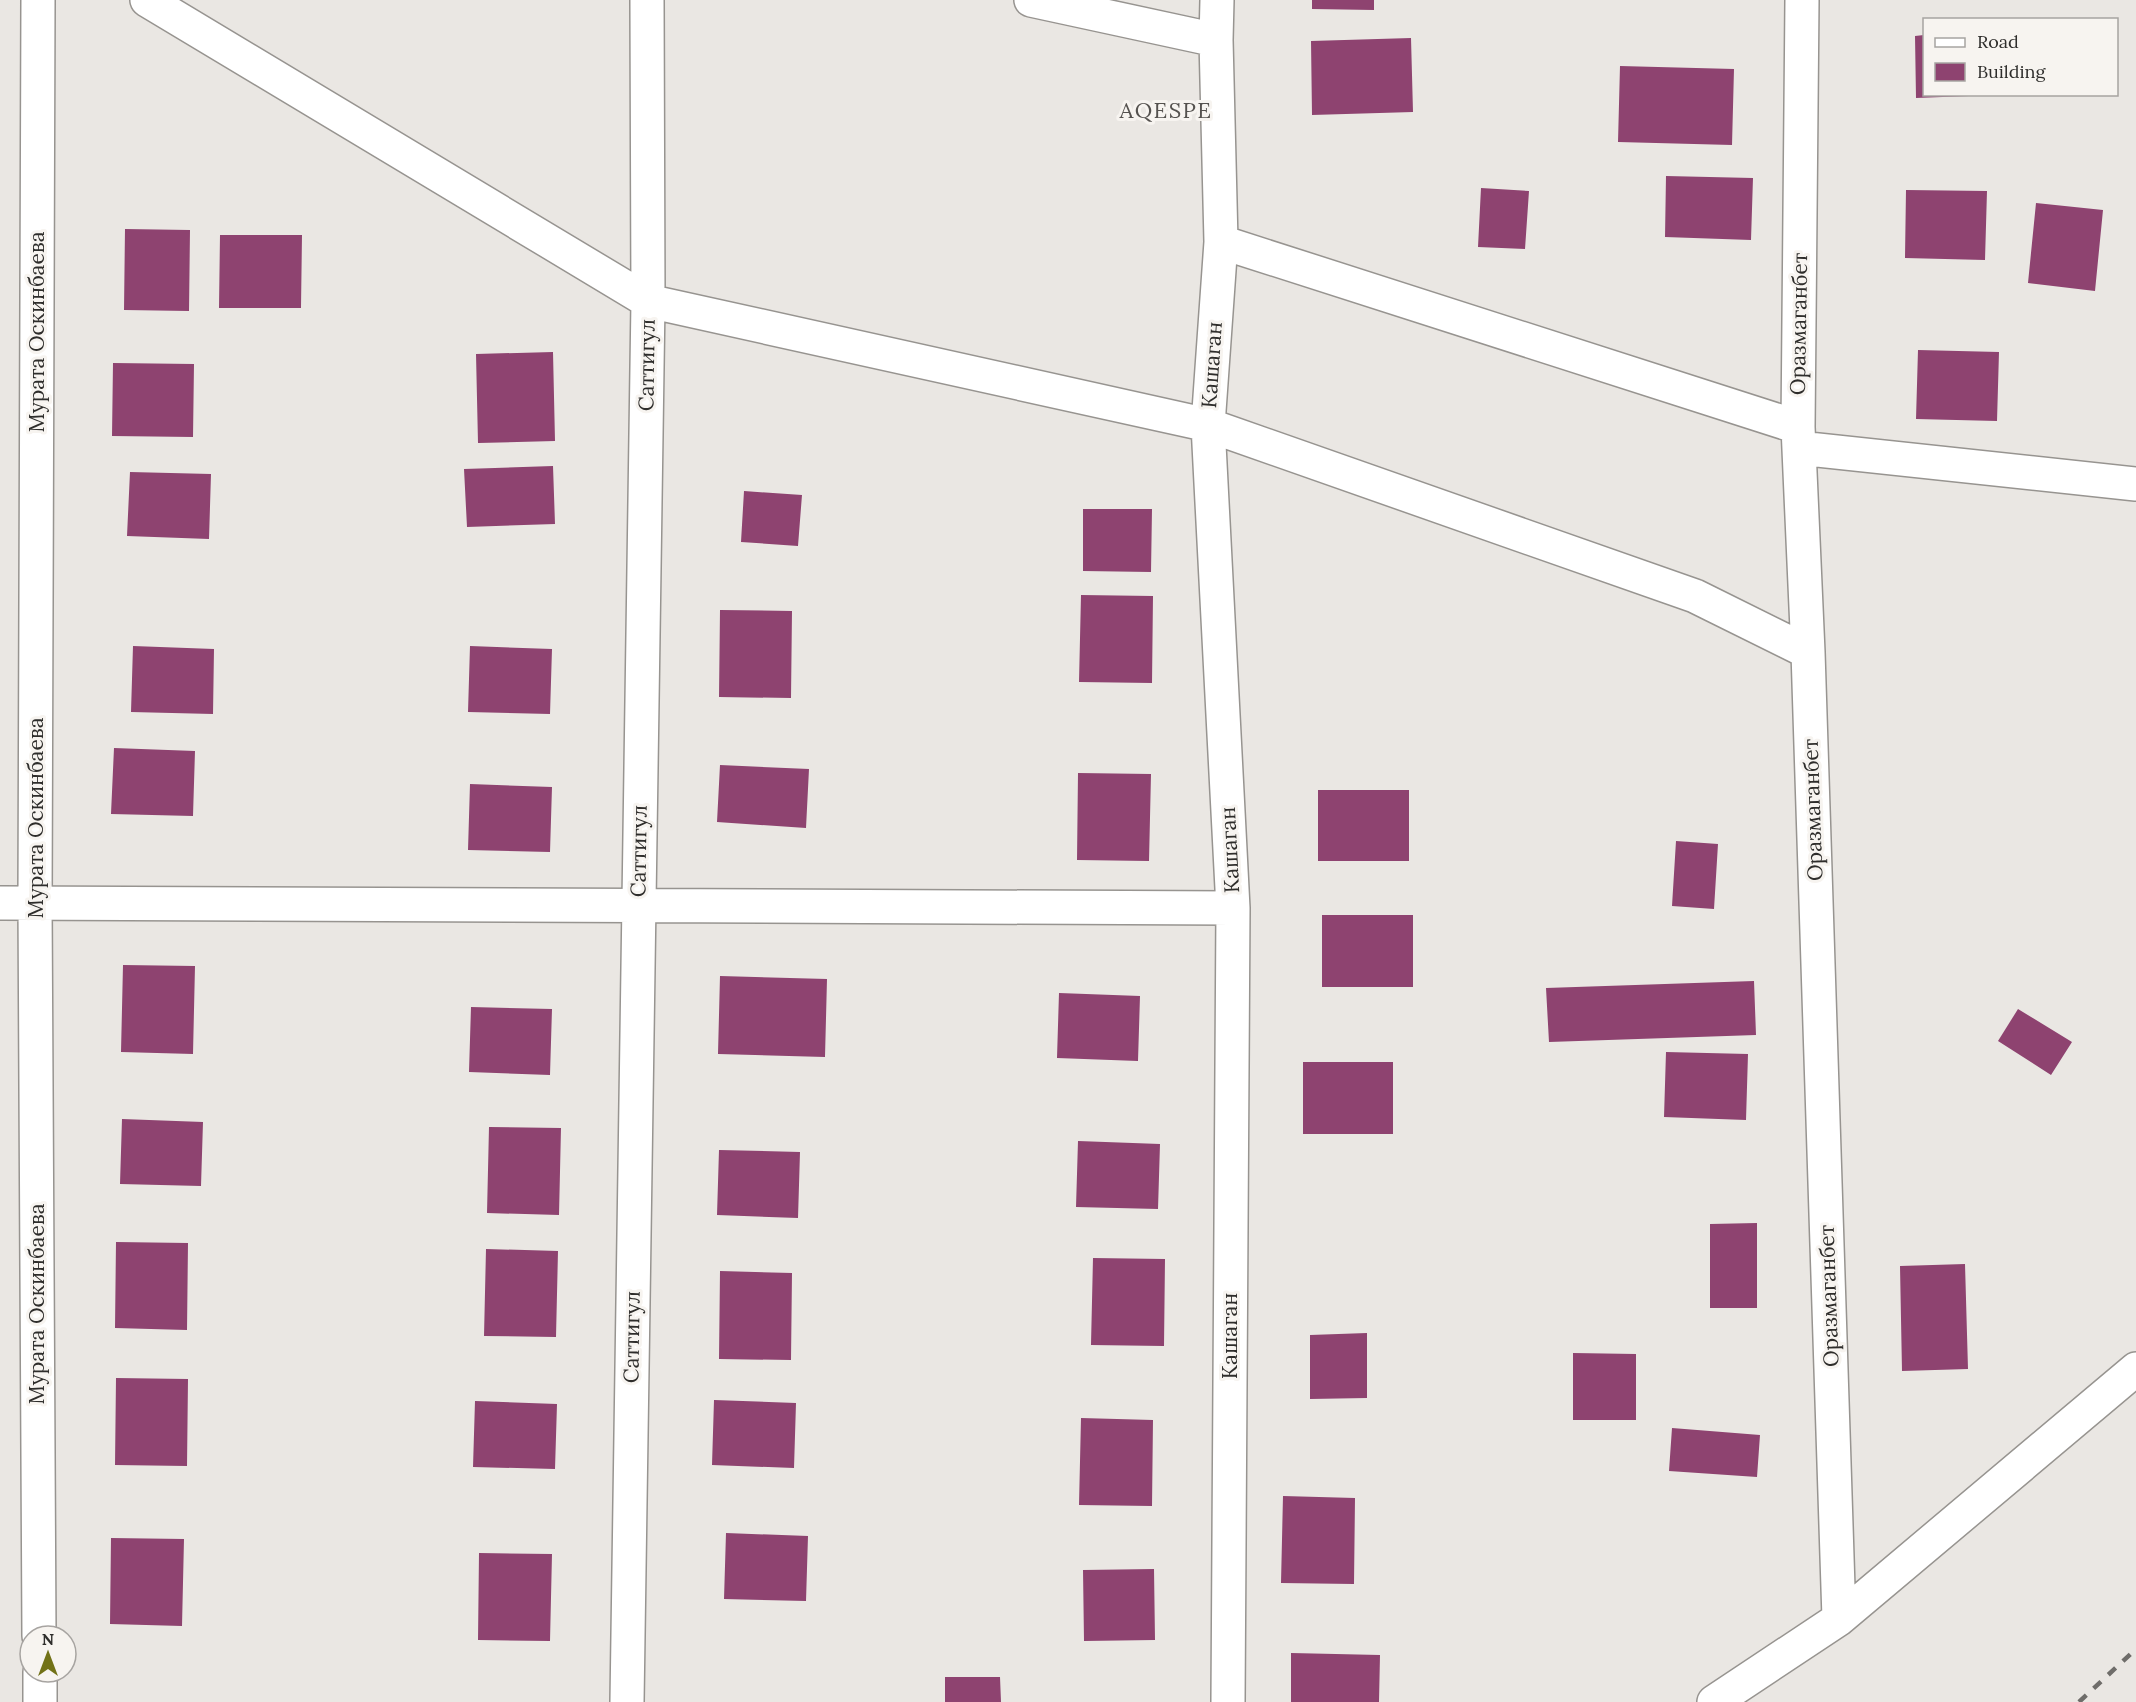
<svg xmlns="http://www.w3.org/2000/svg" width="2136" height="1702" viewBox="0 0 2136 1702" font-family="Lora,serif">
  <style>
    .building { fill: #8e4370 }
    .lines { fill: none; stroke-linecap: round; stroke-linejoin: round }
    .minor-casing { stroke: #979490; stroke-width: 36 }
    .minor { stroke: #fff; stroke-width: 33 }
    .rail { stroke: #6f6d6a; stroke-width: 4.5; stroke-dasharray: 10 10; stroke-linecap: butt }
    .labels { text-anchor: middle; stroke-width: 6; stroke-linejoin: round; paint-order: stroke }
    .street-label { font-size: 21px; fill: #2e2d2b; stroke: #f7f4f0 }
    .neighbourhood-label { font-size: 22px; letter-spacing: 1.5px; fill: #55524f; stroke: #f7f4f0 }
  </style>
  <rect width="100%" height="100%" fill="#eae7e3"/>
  <path class="building" d="M1312,0H1374V10L1312,9Z
    M1924,35V94L1969,96L1916,98L1915,36Z
    M1411,38L1413,112L1312,115L1311,41Z
    M1620,66L1734,69L1732,145L1618,142Z
    M1666,176L1753,178L1751,240L1665,237Z
    M1481,188L1529,191L1525,249L1478,247Z
    M1906,190L1987,191L1985,260L1905,258Z
    M2036,203L2103,210L2095,291L2028,283Z
    M125,229L190,230L189,311L124,310Z
    M220,235H302L301,308H219Z
    M1918,350L1999,352L1997,421L1916,419Z
    M553,352L555,441L478,443L476,354Z
    M113,363L194,364L193,437L112,436Z
    M553,466L555,524L467,527L464,469Z
    M130,472L211,474L209,539L127,536Z
    M744,491L802,495L798,546L741,542Z
    M1083,509H1152L1151,572L1083,571Z
    M1081,595L1153,596L1152,683L1079,682Z
    M720,610L792,611L791,698L719,697Z
    M133,646L214,649L213,714L131,712Z
    M470,646L552,649L550,714L468,712Z
    M114,748L195,751L193,816L111,814Z
    M720,765L809,769L806,828L717,822Z
    M1078,773L1151,774L1149,861L1077,860Z
    M470,784L552,787L550,852L468,850Z
    M1318,790H1409V861H1318Z
    M1676,841L1718,844L1714,909L1672,906Z
    M1322,915H1413V987H1322Z
    M123,965L195,966L193,1054L121,1052Z
    M720,976L827,979L825,1057L718,1054Z
    M1754,981L1756,1035L1549,1042L1546,988Z
    M1059,993L1140,996L1138,1061L1057,1058Z
    M471,1007L552,1009L550,1075L469,1072Z
    M2018,1009L2072,1042L2051,1075L1998,1041Z
    M1666,1052L1748,1054L1746,1120L1664,1117Z
    M1303,1062H1393V1134H1303Z
    M122,1119L203,1122L201,1186L120,1184Z
    M489,1127L561,1128L559,1215L487,1213Z
    M1078,1141L1160,1144L1158,1209L1076,1207Z
    M719,1150L800,1152L798,1218L717,1215Z
    M1757,1223V1308H1710V1224Z
    M116,1242L188,1243L187,1330L115,1328Z
    M486,1249L558,1251L556,1337L484,1336Z
    M1093,1258L1165,1259L1164,1346L1091,1345Z
    M1965,1264L1968,1369L1902,1371L1900,1266Z
    M720,1271L792,1273L791,1360L719,1359Z
    M1367,1333V1398L1310,1399V1335Z
    M1573,1353L1636,1354V1420H1573Z
    M116,1378L188,1379L187,1466L115,1465Z
    M714,1400L796,1403L794,1468L712,1465Z
    M475,1401L557,1404L555,1469L473,1467Z
    M1081,1418L1153,1420L1152,1506L1079,1505Z
    M1672,1428L1760,1435L1757,1477L1669,1471Z
    M1283,1496L1355,1498L1354,1584L1281,1583Z
    M726,1533L808,1536L806,1601L724,1599Z
    M111,1538L184,1539L182,1626L110,1624Z
    M479,1553L552,1554L550,1641L478,1640Z
    M1154,1569L1155,1640L1084,1641L1083,1570Z
    M1291,1653L1380,1655L1379,1702H1291Z
    M945,1677H1000L1001,1702H945Z"/>
  <g class="lines">
    <defs>
      <path id="minor" d="M38,0L35,903L39,1636
        M147,0L648,301L1208,425L1695,596L1808,652
        M1031,0L1216,40
        M1217,0L1216,40L1221,242L1208,425L1233,908L1228,1702
        M1802,0L1798,427L1808,652L1839,1619
        M1221,242L1798,427
        M1799,448L2136,484
        M0,903L1233,908
        M40,1672V1702
        M627,1702L648,301L647,0
        M1714,1702L1839,1619L2136,1369"/>
    </defs>
    <use href="#minor" class="minor-casing"/>
    <use href="#minor" class="minor"/>
    <path class="rail" d="M2079,1702L2136,1649"/>
  </g>
  <g class="labels">
    <g class="street-label">
      <text transform="translate(1799 324) rotate(-89)" y="7">Оразмаганбет</text>
      <text transform="translate(37 332) rotate(-90)" y="7">Мурата Оскинбаева</text>
      <text transform="translate(647 365) rotate(-89)" y="7">Саттигул</text>
      <text transform="translate(1212 365) rotate(-86)" y="7">Кашаган</text>
      <text transform="translate(1813 810) rotate(-92)" y="7">Оразмаганбет</text>
      <text transform="translate(36 818) rotate(-90)" y="7">Мурата Оскинбаева</text>
      <text transform="translate(1230 850) rotate(-93)" y="7">Кашаган</text>
      <text transform="translate(639 851) rotate(-89)" y="7">Саттигул</text>
      <text transform="translate(1829 1296) rotate(-92)" y="7">Оразмаганбет</text>
      <text transform="translate(37 1304) rotate(-90)" y="7">Мурата Оскинбаева</text>
      <text transform="translate(1230 1336) rotate(-90)" y="7">Кашаган</text>
      <text transform="translate(632 1337) rotate(-89)" y="7">Саттигул</text>
    </g>
    <g class="neighbourhood-label">
      <text x="1166" y="118">AQESPE</text>
    </g>
  </g>
  <rect x="1923" y="18" width="195" height="78" fill="#f7f4f0" stroke="#a7a4a1" stroke-width="1.5"/>
  <rect x="1935" y="38" width="30" height="9" fill="#ffffff" stroke="#a7a4a1" stroke-width="1.5"/>
  <text x="1977" y="48" font-size="18" fill="#2e2d2b">Road</text>
  <rect x="1935" y="63" width="30" height="18" fill="#8e4370" stroke="#a7a4a1" stroke-width="1.5"/>
  <text x="1977" y="78" font-size="18" fill="#2e2d2b">Building</text>
  <g transform="translate(48 1654)"><circle r="28" fill="#f7f4f0" stroke="#a7a4a1" stroke-width="1.5"/>
  <path d="M0-4.5L10 22L0 15L-10 22Z" fill="#727217"/>
  <text y="-9" font-size="16" font-weight="bold" text-anchor="middle" fill="#2e2d2b">N</text>
  </g>
</svg>
